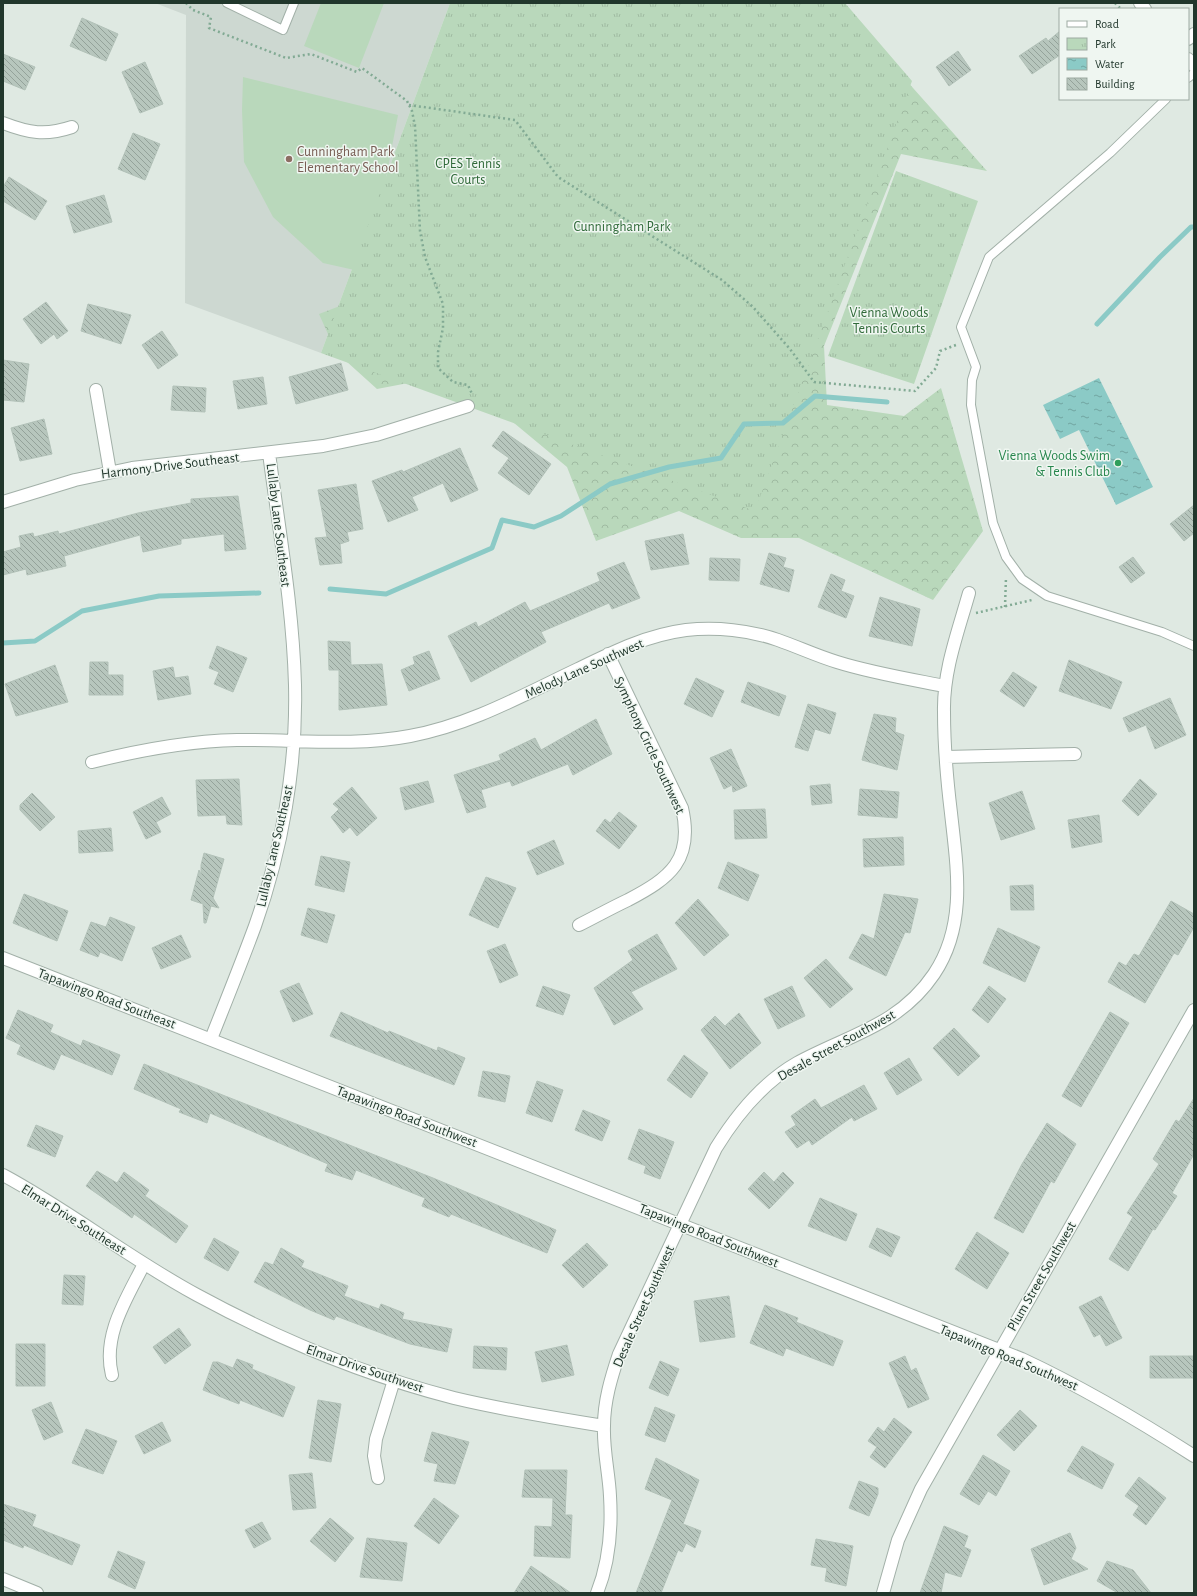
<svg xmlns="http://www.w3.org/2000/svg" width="1197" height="1596" viewBox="0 0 1197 1596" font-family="'Alegreya Sans',sans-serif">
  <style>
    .built { fill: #cdd8d1 }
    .grass { fill: #b9d8bb }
    .forest { fill: url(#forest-crowns) }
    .park { fill: url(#park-tufts) }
    .water { fill: url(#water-ripples) }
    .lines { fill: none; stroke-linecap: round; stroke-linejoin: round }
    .stream { stroke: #8bcac6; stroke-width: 5 }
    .building { fill: url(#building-back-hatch); stroke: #b2c1b8 }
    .service-casing { stroke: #a2b0a8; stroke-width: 10 }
    .minor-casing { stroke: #a2b0a8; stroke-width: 14 }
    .tertiary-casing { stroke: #a2b0a8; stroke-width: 14 }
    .path { stroke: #82aa94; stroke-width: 2.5; stroke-dasharray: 2 3; stroke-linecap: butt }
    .service { stroke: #fff; stroke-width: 8 }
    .minor { stroke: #fff; stroke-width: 12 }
    .tertiary { stroke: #fff; stroke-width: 12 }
    .education-dot { fill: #8d6e63; stroke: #eff6f1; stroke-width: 1.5 }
    .leisure-dot { fill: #2e9e5b; stroke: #eff6f1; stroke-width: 1.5 }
    .labels { text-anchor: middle; stroke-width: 3; stroke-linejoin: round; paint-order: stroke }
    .education-label { font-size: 14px; fill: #785e54; stroke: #eff6f1; text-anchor: start }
    .park-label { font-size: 14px; fill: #306a39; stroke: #eff6f1 }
    .leisure-label { font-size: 14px; fill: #27864d; stroke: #eff6f1; text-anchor: end }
    .street-label { font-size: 14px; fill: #21372c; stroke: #eff6f1 }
  </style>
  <defs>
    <pattern id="forest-crowns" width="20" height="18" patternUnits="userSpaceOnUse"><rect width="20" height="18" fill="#b9d8bb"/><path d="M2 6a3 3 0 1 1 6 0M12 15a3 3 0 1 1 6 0" fill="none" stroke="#9fbaa1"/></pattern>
    <pattern id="park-tufts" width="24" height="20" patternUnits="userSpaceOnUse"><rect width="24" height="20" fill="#b9d8bb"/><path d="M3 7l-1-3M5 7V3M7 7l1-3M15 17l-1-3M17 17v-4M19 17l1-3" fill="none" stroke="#9fbaa1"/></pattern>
    <pattern id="water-ripples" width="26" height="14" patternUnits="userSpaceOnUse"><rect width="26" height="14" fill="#8bcac6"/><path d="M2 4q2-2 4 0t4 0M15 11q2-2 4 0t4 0" fill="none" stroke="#71a5a1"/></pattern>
    <pattern id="building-back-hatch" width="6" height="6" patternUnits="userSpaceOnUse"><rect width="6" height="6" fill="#b7c6bd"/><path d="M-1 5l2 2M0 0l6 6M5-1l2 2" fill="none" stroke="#94a29a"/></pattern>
  </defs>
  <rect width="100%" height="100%" fill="#dfe9e2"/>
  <path class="built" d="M155,3H450L321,353L185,303L186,15Z"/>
  <path class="grass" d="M321,3H384L359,68L304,46Z
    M243,77L398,115L368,273L323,263L273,217L244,162L242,110Z"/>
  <path class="forest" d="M905,79L987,171L901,154L824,346L827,405L904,416L941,388L983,531L933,600L799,538H741L679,511L596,541L567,467L496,408L471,371L377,389L336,352L319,314L496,246Z"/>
  <path class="park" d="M450,3H845L912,81L755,511L321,353Z
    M896,171L978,201L914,384L828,356Z"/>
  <path class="water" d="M1099,378L1153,487L1116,505L1079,430L1060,439L1043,405Z"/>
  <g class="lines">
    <path class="stream" d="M1097,324L1160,257L1191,227H1194
      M330,589L386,594L492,548L502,520L534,527L561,516L610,484L669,467L721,458L744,424L783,423L815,396L887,402
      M3,643L35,641L82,611L159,596L259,593"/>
  </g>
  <path class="building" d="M82,18L118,34L106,61L70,46Z
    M1060,31V55L1032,74L1019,56L1046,38L1048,41Z
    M958,51L971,70L949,86L936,67Z
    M3,54L35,67L25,90L3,81Z
    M145,62L163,104L140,113L122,72Z
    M133,133L160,144L145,180L118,169Z
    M9,177L47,201L35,220L3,201V187Z
    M104,195L112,222L74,233L66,206Z
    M46,302L68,331L57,339L54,334L41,344L23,319Z
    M88,304L131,315L121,344L81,331Z
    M162,331L178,355L158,369L142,345Z
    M3,360L29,364L24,402L3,400Z
    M341,363L348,390L296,404L289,377Z
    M263,377L267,404L238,409L233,381Z
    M173,386L206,388L205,412L171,410Z
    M44,419L52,454L20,461L11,428Z
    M503,431L551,464L529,495L498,473L509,458L492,446Z
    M460,448L478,490L451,502L443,483L412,497L418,510L388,522L372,481L402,470L403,472Z
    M356,484L363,529L347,532L349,541L340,544L342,563L320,565L315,538L327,537L318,490Z
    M238,496L246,549L225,551L224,534L181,539V544L143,552L140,535L64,556L66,566L27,575L26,569L3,575V552L21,547L19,536L33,533L34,537L58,531L59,534L138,513L191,503V499Z
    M1194,505V533L1184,541L1170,524Z
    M683,534L689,564L651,570L645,541Z
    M769,553L786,558L783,567L794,570L789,592L760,584Z
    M1133,557L1145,573L1131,583L1119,567Z
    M710,558L740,559L739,581L709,580Z
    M624,562L640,598L612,609L609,603L541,632L546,642L471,682L448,636L476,622L478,627L525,602L530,611L600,581L597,573Z
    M831,574L845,580L841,591L854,596L846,618L818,607Z
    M880,597L920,609L912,646L869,636Z
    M328,641L350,642L351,665L382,664L387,705L339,710V670H329Z
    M217,646L247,658L233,692L214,684L219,672L209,668Z
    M429,651L440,679L409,691L401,670L415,664L413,657Z
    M1069,660L1122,682L1111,709L1059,691Z
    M90,662H108V675H123V695H89Z
    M55,665L68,702L16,716L5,684Z
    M173,667L175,678L188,676L191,694L158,700L153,671Z
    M1013,672L1037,687L1024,707L1000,691Z
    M696,678L724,691L712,717L684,704Z
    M748,682L786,696L779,716L741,702Z
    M1170,698L1186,735L1155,749L1146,725L1129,732L1123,718Z
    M808,704L836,713L830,734L815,729L808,751L795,747Z
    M874,714L896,718L895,732L904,735L897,770L862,760Z
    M596,719L612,754L573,775L568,764L512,786L510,781L481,790L486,807L467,813L454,775L501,760L499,755L535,738L541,750Z
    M731,749L747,786L733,792L732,785L724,789L710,758Z
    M239,779L242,825L227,824L226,815L198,816L196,780Z
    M1140,779L1157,794L1138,816L1122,801Z
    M428,781L434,802L405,810L400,788Z
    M830,784L832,803L812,805L810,786Z
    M352,787L377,818L357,836L350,827L343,833L331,817L339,809L333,804Z
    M860,789L899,792L897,818L858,815Z
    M1022,791L1035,829L1001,840L989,803Z
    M32,793L55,817L40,831L20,810V805Z
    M162,797L171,814L156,822L161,832L146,839L133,812Z
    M765,809L767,838L735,839L734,810Z
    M619,812L637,826L619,849L596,831L605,819L610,823Z
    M1099,815L1102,842L1072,848L1068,820Z
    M111,828L113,851L79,853L78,831Z
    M903,837L904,865L864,867L863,839Z
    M554,840L564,864L537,875L527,852Z
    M204,853L224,859L213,898L219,908L211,906L206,923H204L203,904L191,900L199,870L201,874V865Z
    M321,856L350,862L344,892L315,885Z
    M728,862L759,875L748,901L718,888Z
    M486,877L516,888L498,928L469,915Z
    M1033,885L1034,910H1011L1010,886Z
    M24,894L68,911L57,941L13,923Z
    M884,894L918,899L910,933L905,932L886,976L849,958L862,934L874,939Z
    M698,899L729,935L704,956L675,923Z
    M1171,901L1194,914V927L1178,955L1174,953L1145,1003L1108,982L1119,962L1126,966L1134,954L1139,956Z
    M308,908L335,915L327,943L301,935Z
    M110,917L135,927L122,961L100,952L98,957L80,950L91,922L106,927Z
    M998,928L1040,947L1025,982L983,963Z
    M657,934L677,969L631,992L643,1009L614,1025L594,988L633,960L628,951Z
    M181,935L191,957L161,969L152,948Z
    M505,944L518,975L500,983L487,951Z
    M826,959L853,989L830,1008L804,978Z
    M299,983L313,1014L293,1022L280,991Z
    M543,986L570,995L563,1015L536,1006Z
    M792,986L805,1016L778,1029L764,999Z
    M989,986L1006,999L988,1023L972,1010Z
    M18,1010L53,1025L50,1032L81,1046L83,1040L120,1055L112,1075L61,1054L54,1070L17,1054L21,1045L6,1038Z
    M341,1012L388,1033L389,1031L437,1051L438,1047L465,1058L454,1085L330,1036Z
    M1110,1012L1129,1023L1081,1107L1062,1096Z
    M739,1013L761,1043L730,1069L701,1030L715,1016L725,1026Z
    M954,1028L980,1056L958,1076L933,1048Z
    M684,1055L708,1073L691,1098L667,1080Z
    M909,1058L922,1080L897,1095L884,1073Z
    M144,1064L433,1178L556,1230L547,1253L451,1214L449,1217L422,1206L425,1198L356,1170L352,1180L325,1171L328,1164L210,1113L207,1123L179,1112L181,1109L134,1089Z
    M483,1071L510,1076L505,1102L478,1096Z
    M537,1081L563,1090L552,1122L526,1113Z
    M864,1085L877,1109L854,1121L852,1117L812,1145L809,1140L797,1148L785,1132L796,1125L791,1116L815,1099L821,1108Z
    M1194,1098V1154L1172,1193L1177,1196L1155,1230L1153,1229L1128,1271L1109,1259L1133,1217L1127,1213L1159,1164L1153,1159L1176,1120L1179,1122Z
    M583,1110L610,1121L602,1141L575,1130Z
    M1047,1123L1076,1144L1054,1183L1051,1181L1023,1233L994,1218L1022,1164Z
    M36,1125L63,1136L55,1157L27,1146Z
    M639,1129L674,1142L660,1179L644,1173L646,1166L628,1159Z
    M97,1171L117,1183L124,1172L149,1190L145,1196L188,1226L176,1243L134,1214L132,1218L86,1186Z
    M764,1172L774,1182L783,1172L794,1183L769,1209L748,1189Z
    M820,1198L857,1214L846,1241L808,1226Z
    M877,1228L900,1237L891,1257L869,1247Z
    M977,1232L1009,1253L987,1289L955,1269Z
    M214,1238L239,1252L228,1271L204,1258Z
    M587,1243L608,1265L583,1288L562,1265Z
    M281,1248L304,1261L301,1267L348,1286L344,1296L379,1309L381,1304L404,1313L402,1319L452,1329L447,1352L410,1344L336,1316L334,1320L310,1310L254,1282L265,1262L273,1265Z
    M64,1275L85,1276L83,1305L62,1304Z
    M729,1296L735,1337L700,1342L694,1301Z
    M1101,1296L1122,1338L1106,1346L1100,1334L1094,1337L1079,1307Z
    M765,1305L798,1318L796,1322L843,1341L833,1366L786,1348L783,1356L750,1343Z
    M179,1328L191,1345L165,1364L153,1347Z
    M16,1344H45V1386H16Z
    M567,1345L574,1375L542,1382L535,1352Z
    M474,1346L507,1348L506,1370L473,1368Z
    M905,1356L911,1371L916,1368L929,1399L908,1408L889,1363Z
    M1150,1356H1194V1378H1150Z
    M237,1359L253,1365L252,1369L295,1387L283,1417L240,1400L239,1404L203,1390L213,1362H218L233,1368Z
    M660,1361L679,1369L668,1396L649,1388Z
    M318,1400L341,1404L331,1462L309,1458Z
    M51,1402L63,1432L44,1440L32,1410Z
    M655,1407L675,1415L665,1442L645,1435Z
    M1020,1410L1037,1426L1014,1451L997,1435Z
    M894,1418L912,1432L885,1468L870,1457L877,1447L868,1441L878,1427L884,1432Z
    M162,1422L171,1441L144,1454L135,1436Z
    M86,1429L117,1441L103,1474L72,1463Z
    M432,1432L469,1442L455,1484L434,1481L438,1464L424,1461Z
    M1082,1446L1114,1464L1102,1489L1067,1471Z
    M983,1455L1010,1471L996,1496L988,1491L979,1505L960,1494Z
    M656,1458L699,1480L683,1524L701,1531L695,1548L686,1543L682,1552L678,1550L661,1593H636L672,1500L645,1489Z
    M525,1470H567L565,1515H572L570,1558L534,1556L535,1526L552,1527L553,1498L522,1497Z
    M312,1473L316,1508L293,1510L289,1475Z
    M1139,1477L1166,1498L1146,1525L1133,1515L1139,1506L1125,1496Z
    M859,1481L878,1488V1494L869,1516L849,1508Z
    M434,1498L459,1516L439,1544L414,1526Z
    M3,1504L36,1515L32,1526L80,1545L72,1565L24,1545L23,1548L3,1540Z
    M330,1518L354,1538L335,1562L310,1541Z
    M262,1522L271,1539L254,1548L245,1530Z
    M944,1526L968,1536L964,1547L971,1550L961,1577L945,1572L941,1593H920Z
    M1070,1533L1076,1548L1071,1559L1088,1569L1044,1585L1031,1549Z
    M367,1538L407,1543L402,1581L360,1577Z
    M816,1539L853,1546L846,1586L825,1581L827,1568L811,1565Z
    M118,1551L145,1562L135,1589L108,1577Z
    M1107,1561L1133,1570L1151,1593H1118L1097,1581Z
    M531,1566L571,1593H514Z"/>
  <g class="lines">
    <defs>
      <path id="service" d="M227,3L283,30L294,3
        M1188,78L1194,73
        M1166,99L1110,153L989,257L961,327L976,367L972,380L971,405L993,523L1006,557L1022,579L1047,596L1162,632L1194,646"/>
      <path id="minor" d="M1188,39L1194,34
        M3,123C29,133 45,136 72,127
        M96,390L110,472
        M3,502L75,480L132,468L323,446L376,435L468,406
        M946,757L1075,754
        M92,762C140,750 187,741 237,740C294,739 352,747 410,736C470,725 523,695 578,669C613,652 647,635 686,630C716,627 750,630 778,640C798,647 817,656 837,662C872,673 909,679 945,686
        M579,925C595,917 611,908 628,900C670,878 694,860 682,808L608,654
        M211,1039C226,1001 241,964 255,926C282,850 297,766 295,685C293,608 279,530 269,453
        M3,1175C70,1211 130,1259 197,1295C278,1339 365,1375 454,1398C504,1410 554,1418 604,1426
        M112,1375C102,1335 127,1298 144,1264
        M378,1478L374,1456L376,1439L394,1380
        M3,1579L37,1593
        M597,1593C609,1563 612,1529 610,1496C609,1473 603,1450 604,1426C604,1401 611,1378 619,1354L716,1148C737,1114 762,1083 797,1063C848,1035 899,1026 934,974C967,925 957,868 951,813C947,780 944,745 944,712C943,671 958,632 969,593
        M883,1593L898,1540L921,1489L1194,1010"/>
      <path id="tertiary" d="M1140,3L1145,9
        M1188,59L1194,66
        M3,958L1022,1359C1082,1387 1138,1420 1194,1456"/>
    </defs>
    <use href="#service" class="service-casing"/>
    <use href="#minor" class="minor-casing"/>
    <use href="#tertiary" class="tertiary-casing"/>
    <path class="path" d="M186,3L193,10L211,17L209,28L286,58L311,54L357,72L362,68L407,101L412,111L415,126L420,231L425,257L443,304V328L438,352V368L453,382L468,385L472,394
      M1115,3L1121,9
      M409,105L515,120L558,177L722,280L753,307L790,349L814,382L915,391L936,368L940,351L956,345
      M1005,607L1006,577
      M976,613L1032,600"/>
    <use href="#service" class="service"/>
    <use href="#minor" class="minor"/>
    <use href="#tertiary" class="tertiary"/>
  </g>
  <circle class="education-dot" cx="289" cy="159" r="4"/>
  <circle class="leisure-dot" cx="1118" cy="463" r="4"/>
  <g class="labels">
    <g class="education-label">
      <text x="297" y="156">Cunningham Park<tspan x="297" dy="16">Elementary School</tspan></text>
    </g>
    <g class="park-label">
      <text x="468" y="168">CPES Tennis<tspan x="468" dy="16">Courts</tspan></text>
      <text x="622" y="231">Cunningham Park</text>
      <text x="889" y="317">Vienna Woods<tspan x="889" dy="16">Tennis Courts</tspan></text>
    </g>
    <g class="leisure-label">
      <text x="1110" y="460">Vienna Woods Swim<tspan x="1110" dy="16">&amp; Tennis Club</tspan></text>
    </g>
    <g class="street-label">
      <text transform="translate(170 465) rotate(-7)" y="5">Harmony Drive Southeast</text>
      <text transform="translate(279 525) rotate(83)" y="5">Lullaby Lane Southeast</text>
      <text transform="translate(584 668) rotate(-24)" y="5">Melody Lane Southwest</text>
      <text transform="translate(650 745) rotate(65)" y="5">Symphony Circle Southwest</text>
      <text transform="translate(274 846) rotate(-77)" y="5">Lullaby Lane Southeast</text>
      <text transform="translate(107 998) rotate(21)" y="5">Tapawingo Road Southeast</text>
      <text transform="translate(836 1045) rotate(-29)" y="5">Desale Street Southwest</text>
      <text transform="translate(407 1116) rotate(21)" y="5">Tapawingo Road Southwest</text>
      <text transform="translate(74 1219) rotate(32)" y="5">Elmar Drive Southeast</text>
      <text transform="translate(709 1235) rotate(22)" y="5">Tapawingo Road Southwest</text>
      <text transform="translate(1041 1276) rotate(-60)" y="5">Plum Street Southwest</text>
      <text transform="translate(643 1306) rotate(-66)" y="5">Desale Street Southwest</text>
      <text transform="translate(1009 1357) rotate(23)" y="5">Tapawingo Road Southwest</text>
      <text transform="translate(365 1368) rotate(19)" y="5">Elmar Drive Southwest</text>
    </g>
  </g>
  <rect width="1197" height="1596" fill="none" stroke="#21372c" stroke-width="8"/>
  <rect x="1059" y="8" width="130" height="92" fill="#eff6f1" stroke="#9daaa2"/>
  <rect x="1067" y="21" width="20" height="6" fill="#ffffff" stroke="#9daaa2"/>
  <text x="1095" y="28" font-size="12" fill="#21372c">Road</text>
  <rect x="1067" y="38" width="20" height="12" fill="url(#park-tufts)" stroke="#9daaa2"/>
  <text x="1095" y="48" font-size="12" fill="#21372c">Park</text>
  <rect x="1067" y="58" width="20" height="12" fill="url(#water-ripples)" stroke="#9daaa2"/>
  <text x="1095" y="68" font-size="12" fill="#21372c">Water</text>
  <rect x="1067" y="78" width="20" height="12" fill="url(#building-back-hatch)" stroke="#9daaa2"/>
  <text x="1095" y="88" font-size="12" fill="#21372c">Building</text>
</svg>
